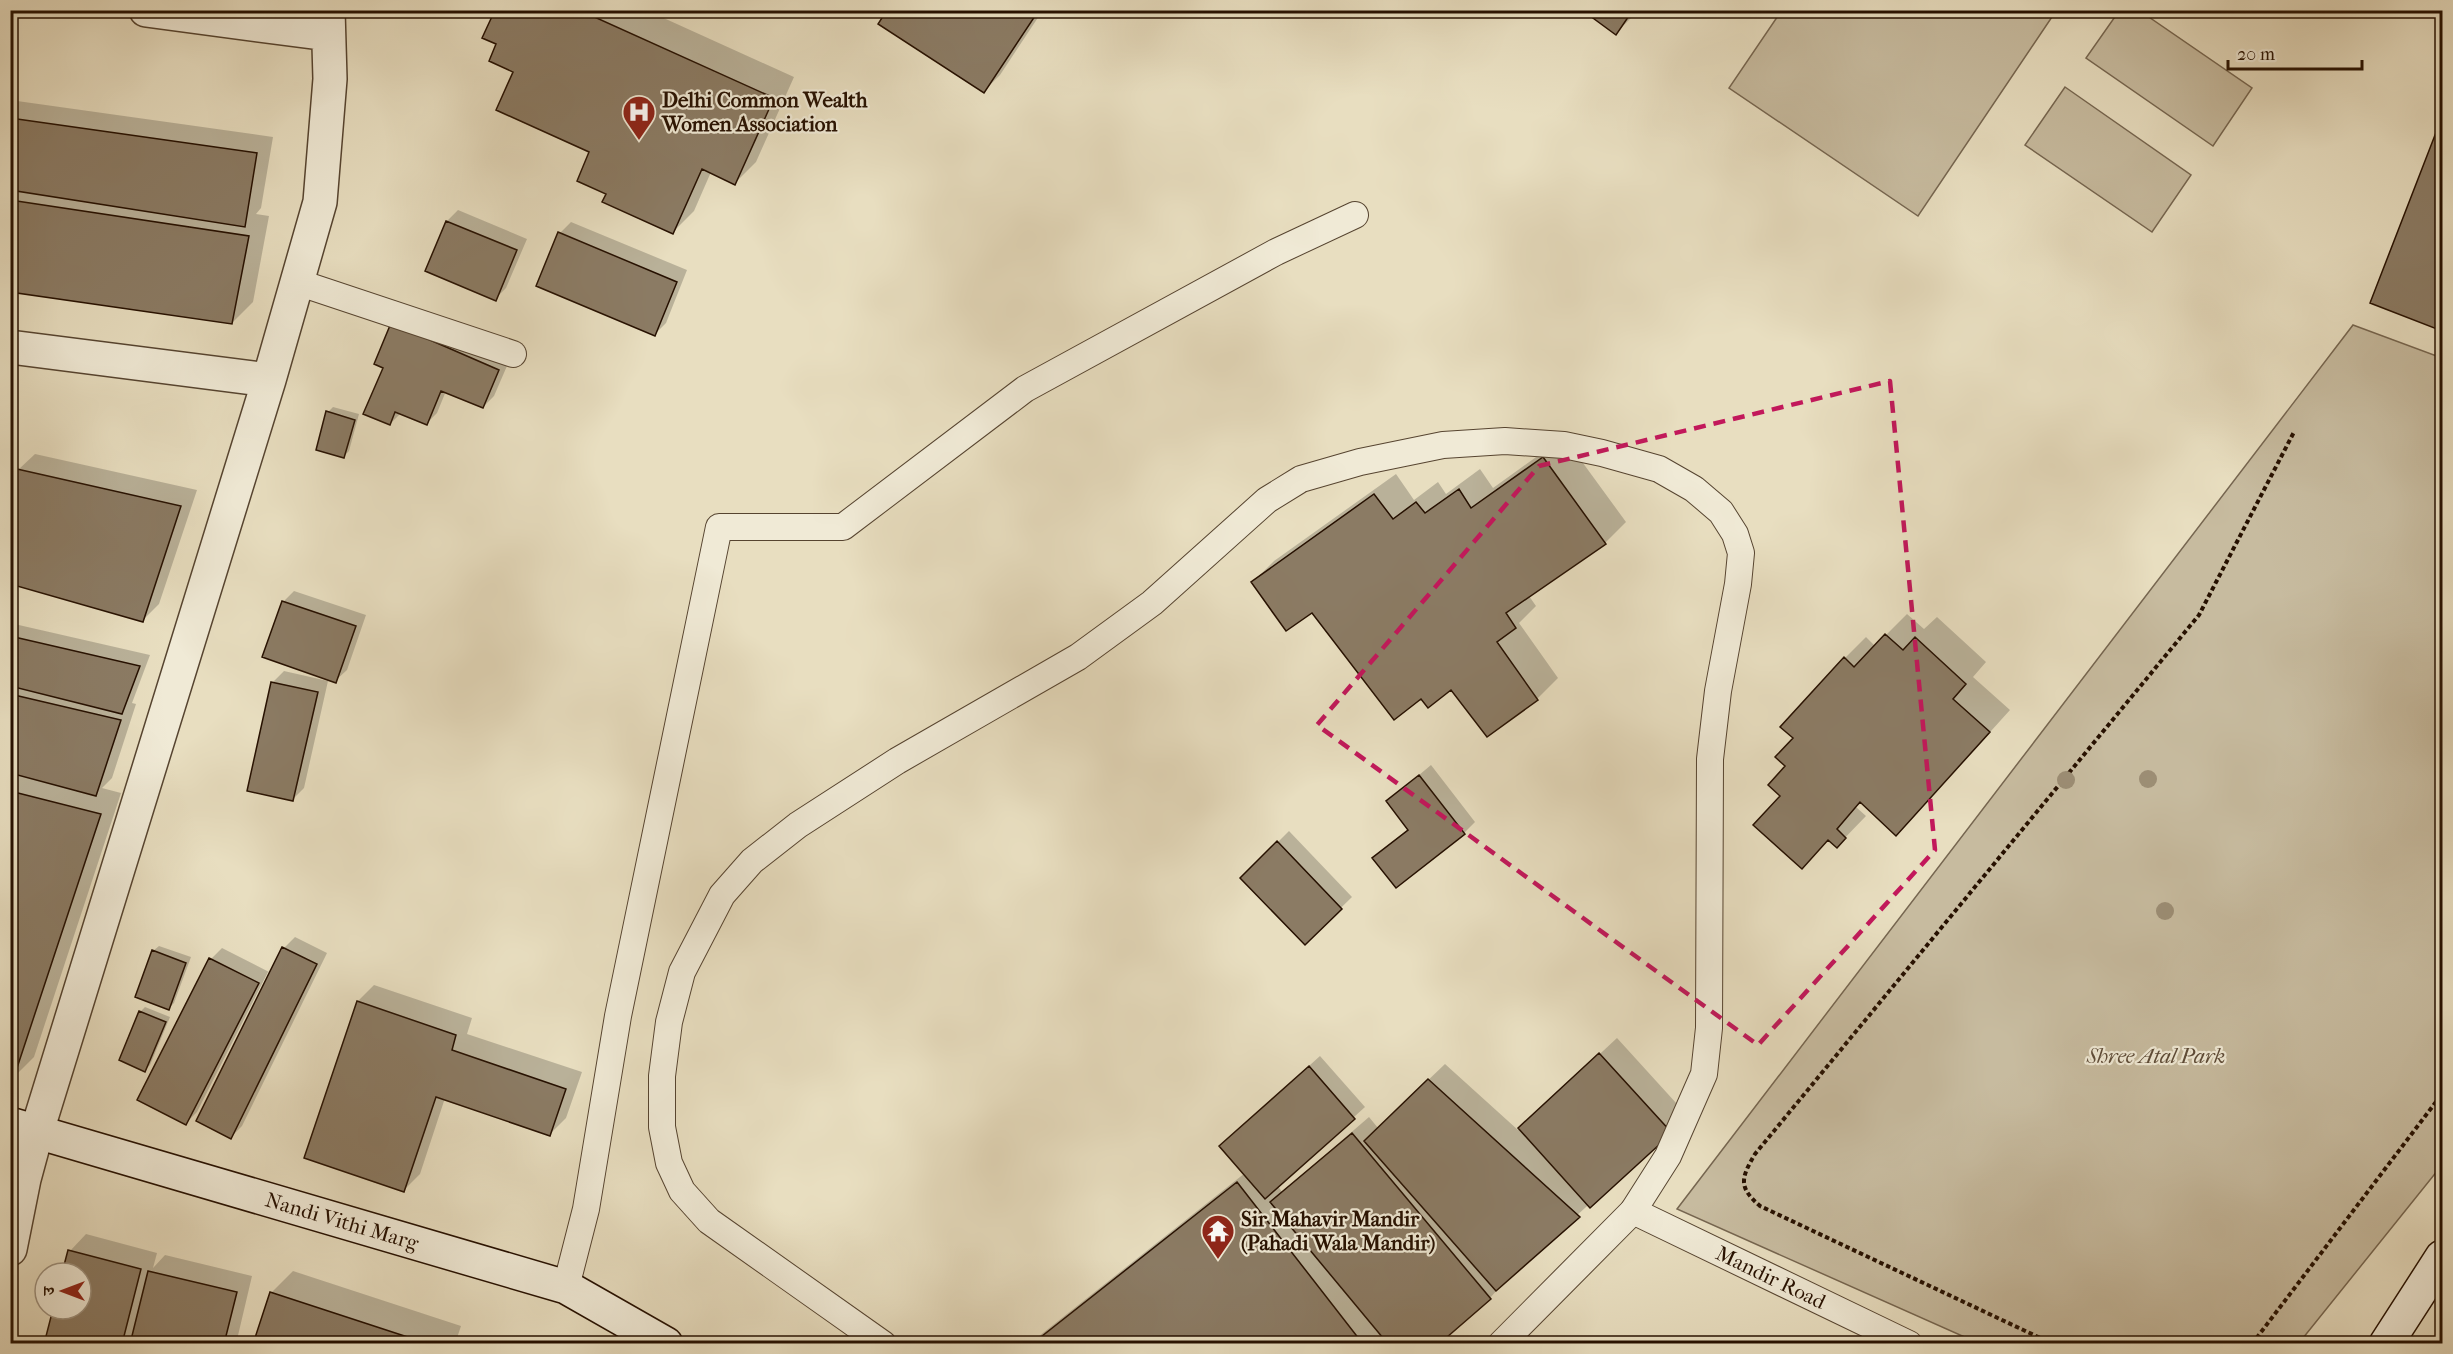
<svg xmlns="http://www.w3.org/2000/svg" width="2453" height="1354" viewBox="0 0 2453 1354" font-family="'IM FELL French Canon','Noto Serif Devanagari',serif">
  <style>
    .green { fill: #c7bb9f; stroke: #766650; stroke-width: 1.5 }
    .shadow { fill: #0003 }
    .building { fill: #8b7b64; stroke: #261000; stroke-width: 1.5 }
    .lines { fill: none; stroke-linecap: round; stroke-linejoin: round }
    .lane-casing { stroke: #564430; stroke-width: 28 }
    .street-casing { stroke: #564430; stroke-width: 36 }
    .secondary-casing { stroke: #261000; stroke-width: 36 }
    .path { stroke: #261000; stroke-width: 4; stroke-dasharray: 4.5 3; stroke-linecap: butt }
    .lane { stroke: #f0ead6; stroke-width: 26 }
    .street { stroke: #f0ead6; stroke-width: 33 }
    .secondary { stroke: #f0ead6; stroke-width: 33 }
    .tree { fill: #9c8e75 }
    .marked { fill: none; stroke: #c2185b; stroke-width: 4.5; stroke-dasharray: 12 8; stroke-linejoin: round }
    .labels { text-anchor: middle; stroke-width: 4.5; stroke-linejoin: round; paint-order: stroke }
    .poi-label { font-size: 21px; font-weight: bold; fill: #261000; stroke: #f0ead6; text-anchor: start }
    .park-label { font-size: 21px; font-style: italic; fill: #5e4c38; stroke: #f0ead6 }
    .street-label { font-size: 21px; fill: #261000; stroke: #f0ead6 }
  </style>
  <rect width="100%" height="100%" fill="#e8dec0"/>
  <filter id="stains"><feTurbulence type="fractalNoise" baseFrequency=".00333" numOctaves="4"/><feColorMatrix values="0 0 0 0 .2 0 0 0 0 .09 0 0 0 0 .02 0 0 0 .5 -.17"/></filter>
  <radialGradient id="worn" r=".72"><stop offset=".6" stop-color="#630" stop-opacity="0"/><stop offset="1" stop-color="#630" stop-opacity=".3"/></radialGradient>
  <path class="green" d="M1782,10H2056V11L1918,216L1729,88Z
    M2119,11H2140L2252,88L2213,146L2086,58Z
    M2065,87L2191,175L2152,232L2025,145Z
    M2353,325L2442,358V1165L2299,1343H1978L1677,1209Z"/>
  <path class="shadow" d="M10,10H16L10,35Z
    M497,10H646L794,77L756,162L735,183L711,172L694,211L673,232L608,193L591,152L515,72L498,43Z
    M888,10H1043L1000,75L984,91Z
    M1584,10H1639L1616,33Z
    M10,100L273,137L261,208L256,214L269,216L253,302L232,323L10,291Z
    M2442,121V330L2372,302Z
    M458,210L527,239L506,288L495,299L427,270L447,221Z
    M571,222L687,270L666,323L655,334L560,233Z
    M392,324L510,359L494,396L483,407L446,391L437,413L426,424L401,413L390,424L385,367Z
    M333,407L359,414L349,451L344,456L328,412Z
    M1564,437L1626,522L1605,543L1529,596L1536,606L1519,623L1558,678L1537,699L1451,688L1421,697L1312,611L1253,582L1274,561L1396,474L1414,500L1438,482L1446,494L1480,469L1493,488Z
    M35,454L197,490L159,604L142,621L18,470Z
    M294,591L366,615L347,670L335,681L283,602Z
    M1907,614L1924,629L1937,617L1986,662L1973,677L2010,710L1917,813L1862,802L1856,807L1866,816L1837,846L1829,839L1802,867L1782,796L1795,738L1845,658L1866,637L1875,646Z
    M10,623L150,655L132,703L136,704L112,778L102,788L121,793L34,1057L13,1078H10Z
    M284,671L328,681L304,788L293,799L249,789L273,682Z
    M1431,765L1475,822L1464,833L1374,858L1409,828L1388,801Z
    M1289,831L1352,897L1305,943L1242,878Z
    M295,937L327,953L242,1126L231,1137L271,973L268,972L197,1112L186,1123L211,959L222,948L271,973L284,948Z
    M159,946L191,957L174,1003L169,1008L153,951Z
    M374,985L472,1018L467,1034L582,1072L566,1118L550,1134L445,1098L420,1174L404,1190L358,1001Z
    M145,1007L170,1017L150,1065L145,1070L140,1012Z
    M1617,1038L1687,1115L1506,1280L1490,1298L1437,1344H1299L1292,1335L1282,1344H1029L1245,1173L1232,1135L1320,1056L1365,1107L1278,1186L1282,1192L1369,1117L1378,1128L1445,1064L1518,1130Z
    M86,1234L157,1253L153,1268L165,1255L252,1276L236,1344H46L55,1309H81V1273H64L70,1251Z
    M293,1271L461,1326L455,1344H255L272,1292Z"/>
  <path class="building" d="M495,10H579L774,98L735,185L702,169L673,234L602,202L606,194L577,181L589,152L496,110L513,72L489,61L496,44L482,38Z
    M887,10H1039L984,93L878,24Z
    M1582,10H1633L1616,35Z
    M2442,117V331L2370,303Z
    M10,118L257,153L245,227L10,190Z
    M10,200L249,236L232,324L10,292Z
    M446,221L517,250L496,301L425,271Z
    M558,232L677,282L655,336L536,286Z
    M391,323L499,370L483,408L441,391L427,425L395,412L390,425L363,414L383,368L374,364Z
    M326,411L355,420L344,458L316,450Z
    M1543,457L1606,544L1506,613L1516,628L1497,642L1538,700L1487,737L1451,690L1428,708L1421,699L1394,720L1312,613L1286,631L1251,582L1374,494L1393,519L1416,502L1425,513L1459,489L1471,508Z
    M17,469L181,506L143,622L10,584V511Z
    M282,601L356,626L336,683L262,657Z
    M1885,634L1903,650L1915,637L1966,684L1953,699L1990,732L1896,836L1860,802L1837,829L1846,838L1837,848L1828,840L1802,869L1753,825L1780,796L1768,785L1785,766L1775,757L1793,738L1780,727L1844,657L1854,667Z
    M10,636L140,666L122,714L10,686Z
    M271,682L318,692L293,801L247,791Z
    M10,694L121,720L96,796L10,773Z
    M1419,775L1465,834L1396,888L1372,858L1408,830L1386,801Z
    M10,791L101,814L13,1080H10Z
    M1277,841L1342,909L1305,945L1240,878Z
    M282,947L317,964L231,1139L196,1121Z
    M152,950L186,963L169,1010L135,997Z
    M209,958L259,983L186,1125L137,1100Z
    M357,1001L456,1035L452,1050L566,1089L550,1136L436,1097L404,1192L304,1158Z
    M139,1011L166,1022L145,1072L119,1060Z
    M1599,1053L1672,1133L1590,1208L1518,1128Z
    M1309,1066L1355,1119L1265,1199L1219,1146Z
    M1428,1079L1580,1217L1496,1291L1364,1141Z
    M1352,1133L1491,1299L1439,1344H1388L1270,1202Z
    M1237,1182L1363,1344H1297L1292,1337L1284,1344H1032Z
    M68,1250L141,1269L122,1344H44L53,1309H81V1273H62Z
    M148,1271L237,1292L224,1344H130Z
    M270,1292L429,1344H253Z"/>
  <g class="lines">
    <defs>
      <g id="lane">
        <path d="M297,282L513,354"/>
        <path id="s1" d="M1633,1211L1909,1344"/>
        <path d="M566,1287L586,1209L618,1016L719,527H843L1025,389L1276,252L1355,215"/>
        <path d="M883,1344L709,1221L682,1191L669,1163L662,1127V1076L669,1022L682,972L722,895L752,861L798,825L897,761L1078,657L1152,603L1267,500L1301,479L1360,462L1443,445L1505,441L1564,445L1602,453L1659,469L1694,489L1721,512L1735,534L1741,553L1738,584L1718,691L1710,759L1709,1028L1704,1074L1668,1156L1633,1211L1501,1344"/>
      </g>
      <path id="street" d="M146,10L328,34
        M10,347L269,380
        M10,1249L24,1179L37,1131L269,380L320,202L330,79L328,10"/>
      <g id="secondary">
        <path id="s2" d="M10,1124L566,1287L666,1344"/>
        <path d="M2386,1344L2442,1257"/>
      </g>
    </defs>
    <use href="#lane" class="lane-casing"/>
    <use href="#street" class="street-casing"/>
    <use href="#secondary" class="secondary-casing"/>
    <path class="path" d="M2053,1344L1760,1206C1738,1187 1741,1178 1755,1154L2199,615L2294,432
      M2252,1344L2442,1094"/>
    <use href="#lane" class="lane"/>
    <use href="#street" class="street"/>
    <use href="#secondary" class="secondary"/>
  </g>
  <g class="tree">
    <circle cx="2148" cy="779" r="9"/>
    <circle cx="2066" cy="780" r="9"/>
    <circle cx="2165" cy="911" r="9"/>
  </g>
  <path class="marked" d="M1890,381L1935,850L1758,1045L1317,725L1539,466Z"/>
  <defs>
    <symbol id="hospital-pin" viewBox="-11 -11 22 30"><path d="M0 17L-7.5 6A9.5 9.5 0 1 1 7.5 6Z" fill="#8f2418" stroke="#f0ead6"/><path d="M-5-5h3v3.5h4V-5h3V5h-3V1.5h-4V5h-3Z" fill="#fff"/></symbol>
    <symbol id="temple-pin" viewBox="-11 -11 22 30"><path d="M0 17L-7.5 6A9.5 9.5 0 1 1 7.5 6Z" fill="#8f2418" stroke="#f0ead6"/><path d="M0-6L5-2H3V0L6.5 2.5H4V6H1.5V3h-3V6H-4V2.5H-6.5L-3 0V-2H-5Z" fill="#fff"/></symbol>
  </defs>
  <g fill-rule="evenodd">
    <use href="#hospital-pin" x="620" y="93" width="38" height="52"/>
    <use href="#temple-pin" x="1199" y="1212" width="38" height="52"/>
  </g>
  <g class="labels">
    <g class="poi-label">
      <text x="662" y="107">Delhi Common Wealth<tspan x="662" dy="24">Women Association</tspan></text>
      <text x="1241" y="1226">Sir Mahavir Mandir<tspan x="1241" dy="24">(Pahadi Wala Mandir)</tspan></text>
    </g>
    <g class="park-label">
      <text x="2156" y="1063">Shree Atal Park</text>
    </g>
    <g class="street-label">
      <text dy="7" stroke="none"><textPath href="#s2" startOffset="346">Nandi Vithi Marg</textPath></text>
      <text dy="7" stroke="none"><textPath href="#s1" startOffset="153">Mandir Road</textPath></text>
    </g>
  </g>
  <rect width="2453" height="1354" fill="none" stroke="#e8dec0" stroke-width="36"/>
  <rect x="12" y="12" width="2429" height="1330" fill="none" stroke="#261000" stroke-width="3"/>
  <rect x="18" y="18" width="2417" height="1318" fill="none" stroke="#261000" stroke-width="1.5"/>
  <g transform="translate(63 1291) rotate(270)"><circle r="28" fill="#f0ead6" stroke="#9f9380" stroke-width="1.5"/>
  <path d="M0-4.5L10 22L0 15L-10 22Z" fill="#8f2418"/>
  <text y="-9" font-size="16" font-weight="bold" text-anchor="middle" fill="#261000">उ</text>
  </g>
  <path d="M2228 60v9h134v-9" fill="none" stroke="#261000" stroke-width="3"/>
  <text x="2237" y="60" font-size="18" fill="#261000" stroke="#f0ead6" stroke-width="4.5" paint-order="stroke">20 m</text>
  <rect width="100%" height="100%" filter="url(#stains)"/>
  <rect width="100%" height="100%" fill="url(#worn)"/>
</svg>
